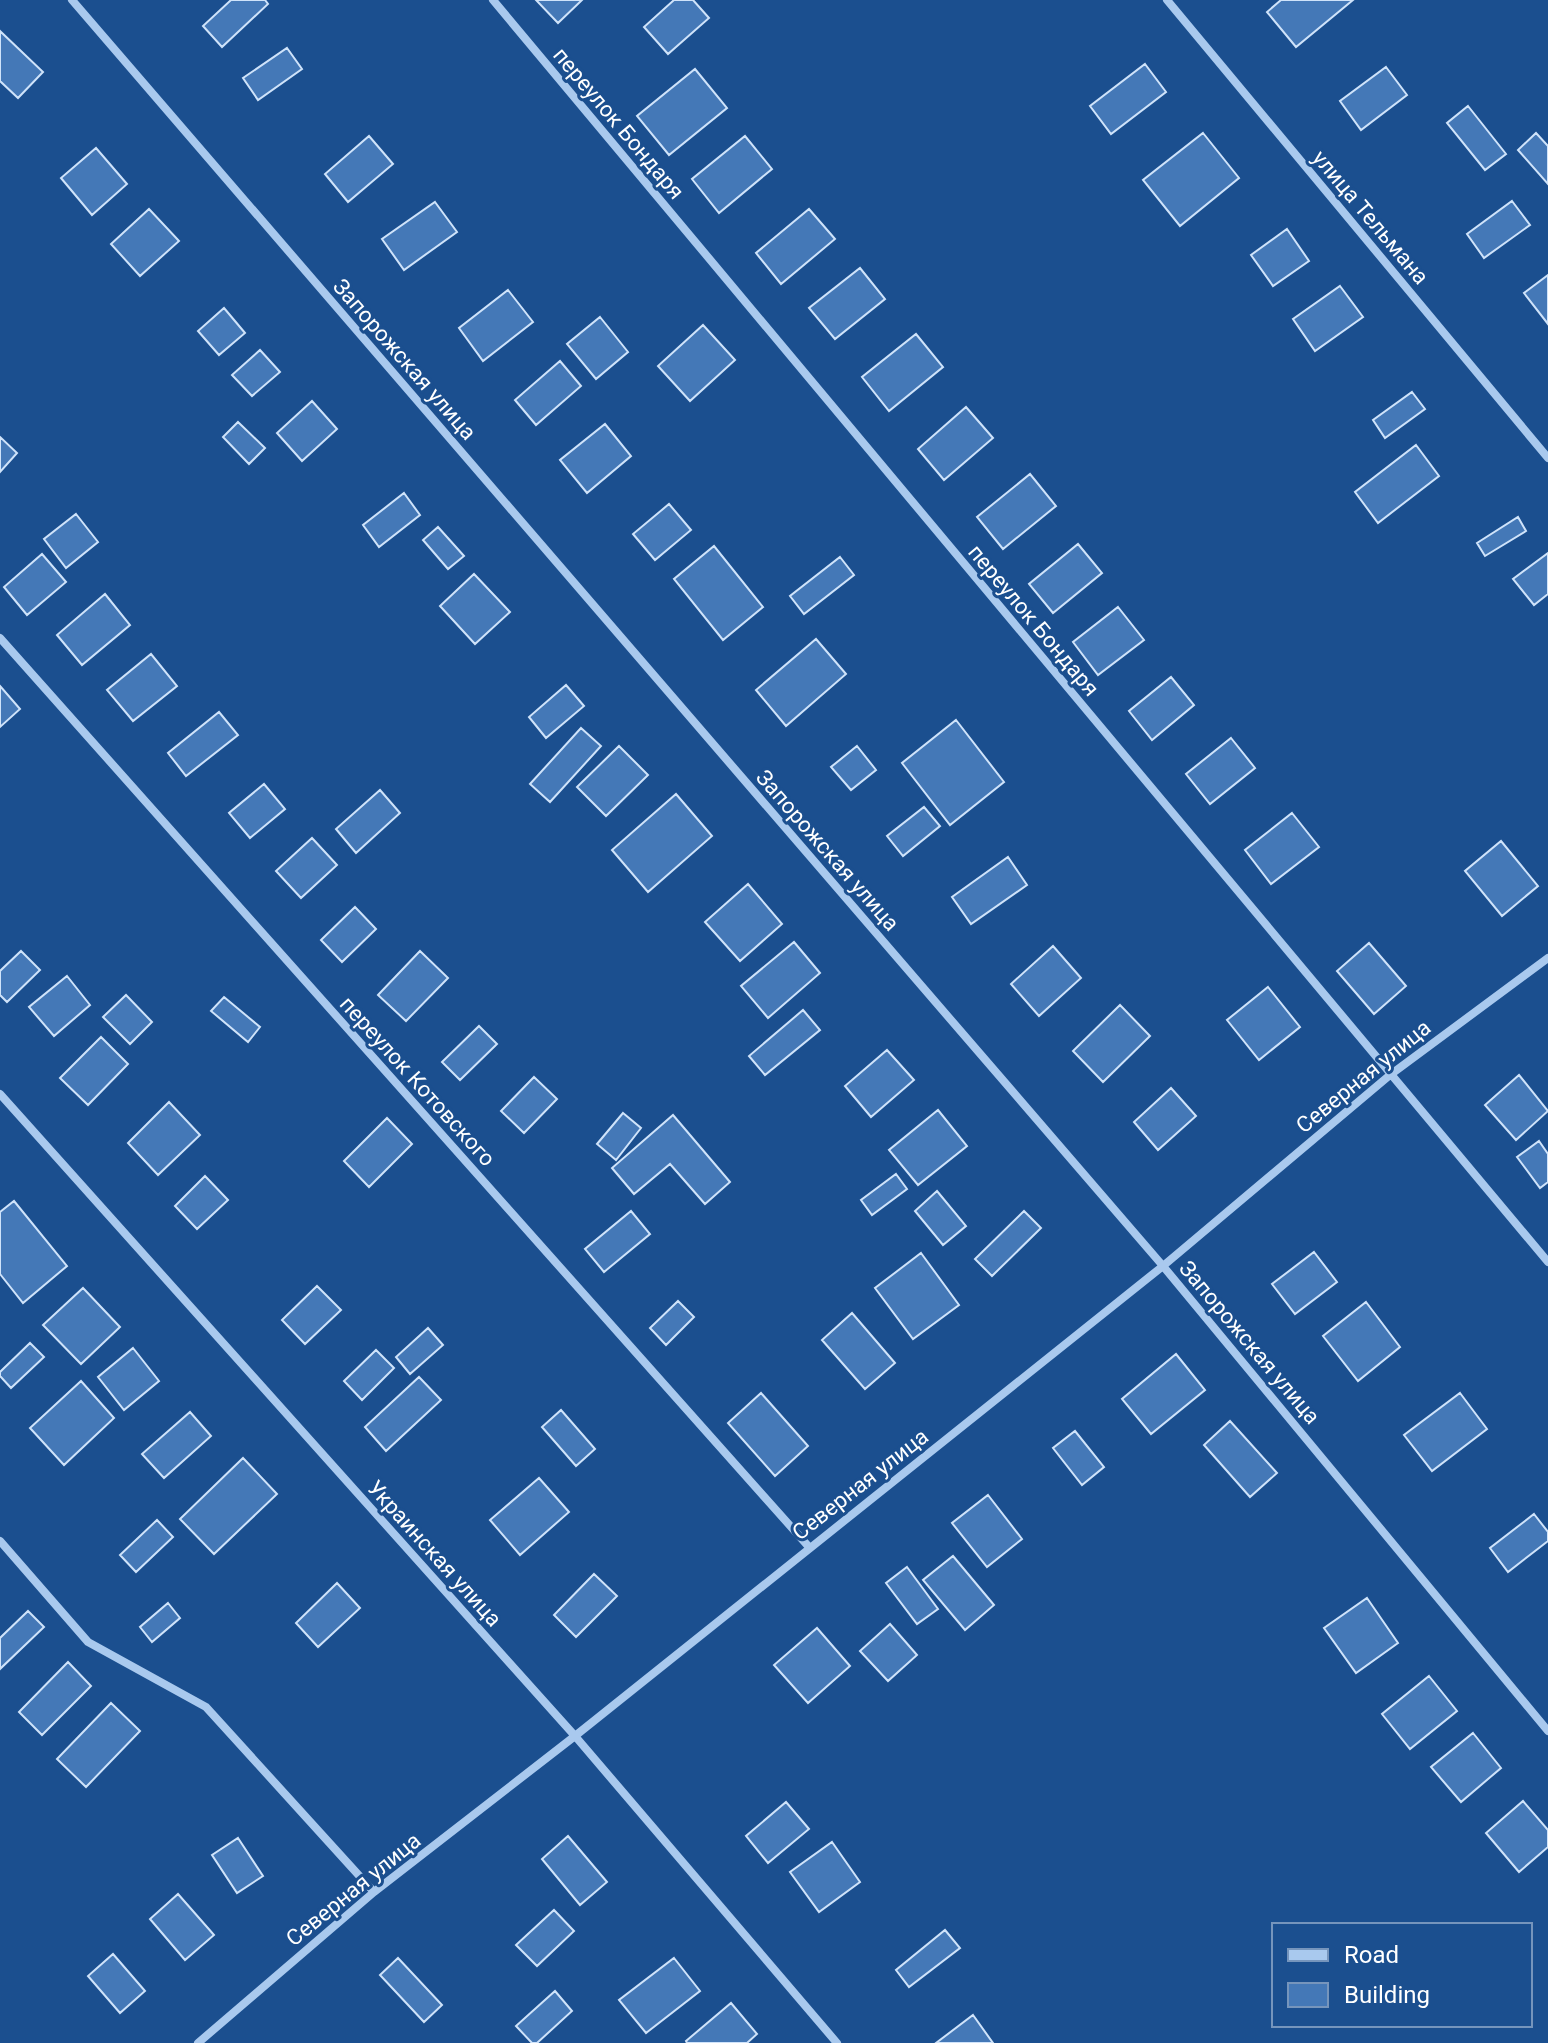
<svg xmlns="http://www.w3.org/2000/svg" width="1548" height="2043" viewBox="0 0 1548 2043" font-family="Roboto,sans-serif">
  <style>
    .building { fill: #4478b7; stroke: #cfe3fa; stroke-width: 2 }
    .lines { fill: none; stroke-linecap: round; stroke-linejoin: round }
    .street { stroke: #a9c9ee; stroke-width: 8 }
    .labels { text-anchor: middle; stroke-width: 6; stroke-linejoin: round; paint-order: stroke }
    .street-label { font-size: 22px; fill: #fff; stroke: #1b4f8f }
  </style>
  <rect width="100%" height="100%" fill="#1b4f8f"/>
  <path class="building" d="M231,0H265L268,4L222,47L203,26Z
    M536,0H582L558,23Z
    M674,0H693L709,18L668,54L644,27Z
    M1281,0H1353L1296,47L1267,12Z
    M0,31L43,72L18,98L0,81Z
    M287,48L302,69L258,100L243,78Z
    M1145,64L1166,92L1111,134L1090,106Z
    M1386,67L1407,95L1361,130L1340,101Z
    M695,69L727,108L669,155L637,116Z
    M1468,106L1506,154L1485,170L1447,123Z
    M1203,133L1239,178L1180,226L1143,180Z
    M1536,133L1548,146V184L1518,150Z
    M369,136L393,164L348,202L325,174Z
    M745,136L772,169L719,213L692,179Z
    M96,148L127,184L92,215L61,178Z
    M1512,201L1530,225L1484,258L1467,234Z
    M435,202L457,232L404,270L382,239Z
    M149,209L179,241L140,276L111,244Z
    M809,209L835,239L781,284L756,253Z
    M1287,229L1309,261L1273,286L1251,255Z
    M860,268L885,299L835,339L809,308Z
    M1548,275V324L1524,293Z
    M1340,286L1363,317L1315,351L1293,319Z
    M508,290L533,322L483,361L459,328Z
    M224,308L245,333L219,355L198,331Z
    M600,317L628,352L596,379L567,344Z
    M703,325L735,360L690,401L658,366Z
    M916,334L943,367L889,411L862,377Z
    M260,350L280,372L252,396L232,375Z
    M560,361L581,386L536,425L515,400Z
    M1412,392L1425,409L1385,438L1373,420Z
    M312,401L337,429L302,461L277,433Z
    M966,407L993,438L944,480L918,449Z
    M238,422L265,448L249,464L223,437Z
    M605,424L631,456L587,493L560,460Z
    M0,437L17,453L0,472Z
    M1416,445L1439,476L1378,523L1355,492Z
    M1030,474L1056,506L1003,549L977,517Z
    M404,493L420,515L379,547L363,525Z
    M669,504L691,530L655,560L633,534Z
    M76,514L98,542L66,568L44,539Z
    M1518,517L1526,531L1485,556L1477,543Z
    M438,527L464,556L448,569L423,540Z
    M1078,544L1102,573L1053,613L1029,584Z
    M714,546L763,607L723,640L674,579Z
    M1548,553V594L1534,605L1513,579Z
    M42,554L66,582L27,615L4,587Z
    M840,557L854,575L804,614L790,596Z
    M474,574L510,612L475,644L440,606Z
    M105,594L130,625L82,665L57,635Z
    M1118,607L1144,640L1098,675L1073,642Z
    M816,639L846,674L786,726L756,690Z
    M151,654L177,686L133,721L107,690Z
    M1171,677L1194,705L1152,740L1129,711Z
    M566,685L584,706L546,738L529,717Z
    M0,686L20,709L0,727Z
    M219,712L238,735L186,776L168,753Z
    M956,720L1004,782L950,825L902,763Z
    M581,728L601,746L550,802L530,784Z
    M1231,738L1255,768L1210,804L1186,774Z
    M619,746L648,775L606,816L577,787Z
    M857,746L876,770L851,790L831,767Z
    M264,784L285,809L250,838L229,813Z
    M380,790L400,813L356,853L336,829Z
    M676,794L712,836L648,892L612,850Z
    M924,807L940,826L903,856L887,836Z
    M1292,813L1319,847L1271,884L1245,850Z
    M312,838L337,865L301,898L276,871Z
    M1501,841L1538,886L1502,916L1465,871Z
    M1008,857L1027,885L971,924L952,897Z
    M748,884L782,924L740,961L705,922Z
    M355,907L376,929L342,962L321,940Z
    M794,942L820,973L768,1018L741,986Z
    M1369,943L1406,986L1374,1014L1337,971Z
    M1053,946L1081,978L1039,1016L1011,984Z
    M21,951L40,970L7,1002L0,995V971Z
    M420,951L448,978L406,1021L378,995Z
    M67,976L90,1005L54,1036L29,1007Z
    M1268,987L1300,1027L1259,1060L1227,1020Z
    M126,995L152,1022L130,1044L103,1017Z
    M224,997L260,1027L248,1042L211,1011Z
    M1120,1005L1150,1036L1103,1082L1073,1051Z
    M803,1010L820,1030L765,1075L749,1056Z
    M479,1026L497,1044L460,1080L442,1062Z
    M101,1037L128,1064L88,1105L60,1078Z
    M887,1050L914,1080L871,1117L845,1086Z
    M1519,1075L1548,1111L1516,1140L1485,1105Z
    M534,1077L557,1099L524,1133L501,1111Z
    M1171,1088L1196,1116L1158,1150L1134,1122Z
    M169,1102L200,1135L158,1175L128,1143Z
    M938,1110L967,1146L918,1185L889,1150Z
    M623,1113L641,1128L616,1160L597,1144Z
    M673,1115L730,1182L705,1204L670,1164L634,1194L612,1168Z
    M387,1118L412,1144L369,1187L344,1161Z
    M1539,1141L1548,1154V1182L1540,1188L1517,1157Z
    M896,1174L907,1189L872,1215L861,1200Z
    M205,1176L228,1200L197,1229L175,1206Z
    M937,1191L966,1226L943,1245L915,1211Z
    M14,1201L67,1266L23,1303L0,1274V1212Z
    M631,1211L650,1234L604,1272L585,1249Z
    M1024,1211L1041,1228L992,1276L975,1259Z
    M1314,1252L1337,1282L1295,1314L1272,1284Z
    M921,1253L959,1305L913,1339L875,1288Z
    M317,1286L341,1310L305,1344L282,1320Z
    M83,1288L120,1327L81,1364L43,1325Z
    M678,1301L694,1317L666,1345L650,1328Z
    M1366,1302L1400,1347L1358,1381L1323,1336Z
    M852,1313L895,1363L865,1389L822,1340Z
    M428,1328L443,1345L410,1374L396,1357Z
    M30,1343L44,1357L11,1388L0,1376V1372Z
    M133,1348L159,1381L124,1410L98,1377Z
    M376,1350L394,1368L362,1400L344,1381Z
    M1176,1354L1205,1390L1151,1434L1122,1399Z
    M419,1377L441,1400L386,1451L365,1427Z
    M81,1381L114,1418L64,1465L30,1428Z
    M761,1393L808,1446L775,1476L728,1423Z
    M1460,1393L1487,1429L1432,1471L1404,1435Z
    M561,1410L595,1449L576,1466L542,1427Z
    M190,1412L211,1436L164,1478L142,1454Z
    M1230,1421L1277,1473L1250,1497L1204,1445Z
    M1075,1431L1104,1467L1082,1485L1053,1448Z
    M243,1458L277,1494L214,1554L180,1519Z
    M539,1478L569,1512L520,1555L490,1520Z
    M988,1495L1022,1539L987,1567L952,1523Z
    M1534,1514L1548,1532V1541L1508,1572L1490,1548Z
    M157,1520L173,1537L136,1572L120,1555Z
    M953,1556L994,1605L965,1630L923,1580Z
    M907,1567L938,1609L917,1624L886,1583Z
    M594,1574L617,1596L576,1637L554,1615Z
    M337,1583L360,1608L318,1647L296,1623Z
    M1367,1598L1398,1643L1356,1673L1324,1628Z
    M168,1603L180,1618L152,1642L140,1627Z
    M28,1611L44,1627L0,1669V1638Z
    M890,1624L917,1655L888,1681L860,1651Z
    M817,1628L850,1666L808,1703L774,1665Z
    M68,1662L91,1686L42,1735L19,1712Z
    M1429,1676L1457,1711L1410,1749L1382,1714Z
    M111,1703L140,1731L86,1787L57,1759Z
    M1473,1733L1501,1768L1461,1802L1431,1767Z
    M1523,1801L1548,1830V1847L1519,1872L1486,1833Z
    M786,1802L809,1829L768,1863L746,1836Z
    M568,1836L607,1882L580,1905L542,1859Z
    M238,1838L263,1876L237,1893L212,1855Z
    M832,1842L860,1882L819,1912L790,1872Z
    M178,1894L214,1935L185,1960L150,1919Z
    M554,1910L574,1931L537,1966L516,1945Z
    M945,1930L960,1948L909,1987L896,1970Z
    M113,1954L145,1991L120,2013L88,1976Z
    M398,1958L442,2005L424,2022L380,1975Z
    M674,1958L700,1991L646,2033L619,2000Z
    M555,1991L572,2011L537,2043H532L516,2026Z
    M731,2003L757,2034L747,2043H687L686,2041Z
    M973,2015L993,2043H936Z"/>
  <g class="lines">
    <path class="street" d="M72,0L1163,1266L1548,1731
      M493,0L1548,1262
      M1167,0L1548,458
      M0,638L809,1547
      M0,1094L575,1736L837,2043
      M0,1541L88,1642L206,1707L374,1892
      M198,2043L374,1892L575,1736L1163,1266L1390,1075L1548,958"/>
  </g>
  <g class="labels">
    <g class="street-label">
      <text transform="translate(619 123) rotate(50)" y="8">переулок Бондаря</text>
      <text transform="translate(1371 217) rotate(50)" y="8">улица Тельмана</text>
      <text transform="translate(405 359) rotate(49)" y="8">Запорожская улица</text>
      <text transform="translate(1034 620) rotate(50)" y="8">переулок Бондаря</text>
      <text transform="translate(828 850) rotate(49)" y="8">Запорожская улица</text>
      <text transform="translate(1363 1076) rotate(-39)" y="8">Северная улица</text>
      <text transform="translate(418 1081) rotate(48)" y="8">переулок Котовского</text>
      <text transform="translate(1250 1342) rotate(50)" y="8">Запорожская улица</text>
      <text transform="translate(860 1484) rotate(-38)" y="8">Северная улица</text>
      <text transform="translate(435 1553) rotate(48)" y="8">Украинская улица</text>
      <text transform="translate(353 1889) rotate(-39)" y="8">Северная улица</text>
    </g>
  </g>
  <rect x="1272" y="1923" width="260" height="104" fill="#1b4f8f" stroke="#7695bc" stroke-width="2"/>
  <rect x="1288" y="1949" width="40" height="12" fill="#a9c9ee" stroke="#7695bc" stroke-width="2"/>
  <text x="1344" y="1963" font-size="24" fill="#ffffff">Road</text>
  <rect x="1288" y="1983" width="40" height="24" fill="#4478b7" stroke="#7695bc" stroke-width="2"/>
  <text x="1344" y="2003" font-size="24" fill="#ffffff">Building</text>
</svg>
